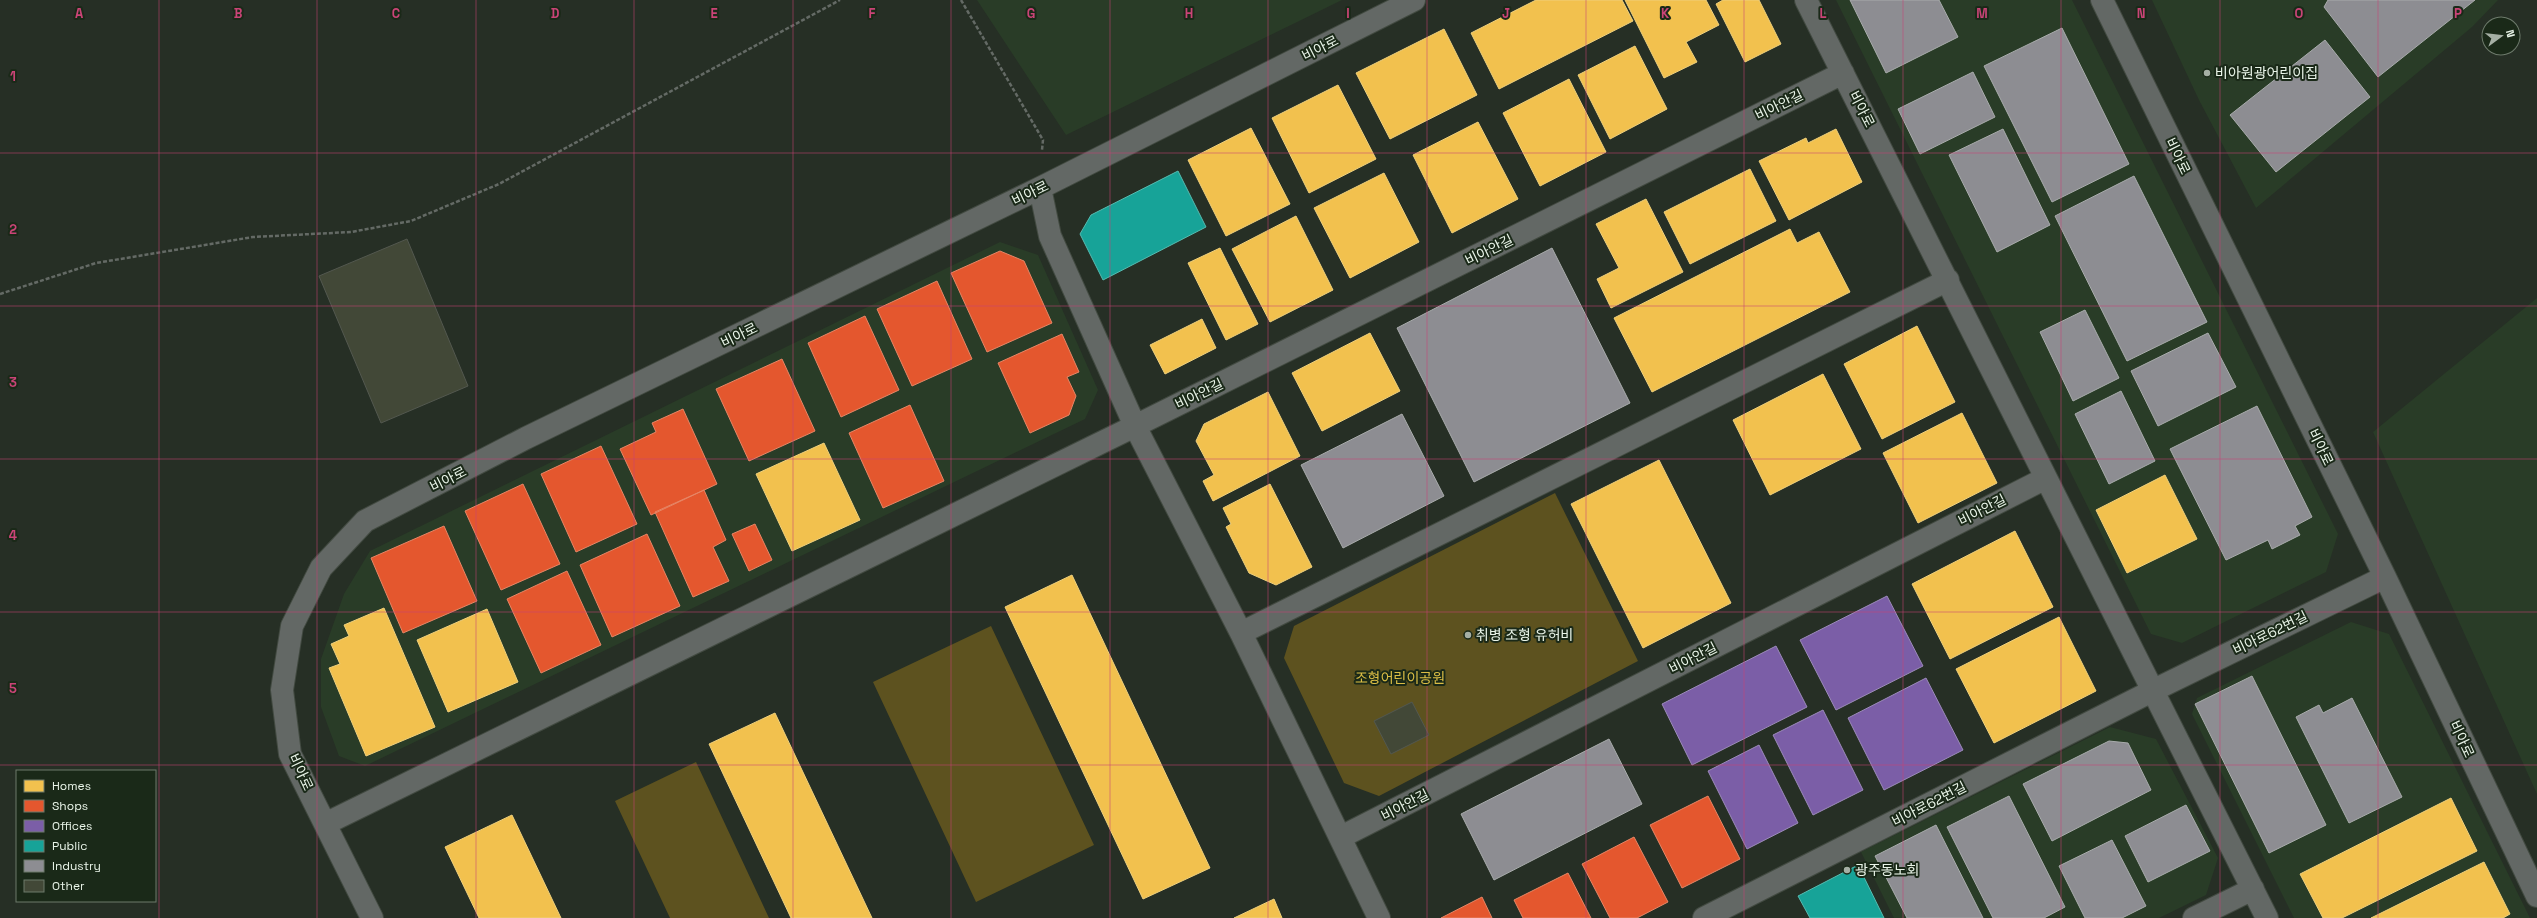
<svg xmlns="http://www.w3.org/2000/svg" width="2537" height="918" viewBox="0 0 2537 918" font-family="'Space Grotesk','Noto Sans KR',sans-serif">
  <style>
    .built { fill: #293c27 }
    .green { fill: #5d521f }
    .homes { fill: #f2c14e; stroke: #efd07c }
    .shops { fill: #e4572e; stroke: #e68666 }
    .offices { fill: #7b5ea7; stroke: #9c8bba }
    .public { fill: #17a398; stroke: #56bbb0 }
    .industry { fill: #8d8d92; stroke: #a9acac }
    .building { fill: #424837; stroke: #53584f }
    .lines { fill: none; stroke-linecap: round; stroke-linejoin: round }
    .street-casing { stroke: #424a41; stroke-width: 24 }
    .path { stroke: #646a65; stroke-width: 2.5; stroke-dasharray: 4 2; stroke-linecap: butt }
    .street { stroke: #636865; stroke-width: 22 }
    .grid { fill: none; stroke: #ca4477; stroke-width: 1; stroke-opacity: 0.55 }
    .poi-dot { fill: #a5afa4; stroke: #1a2918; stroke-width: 1.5 }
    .labels { text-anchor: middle; stroke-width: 4; stroke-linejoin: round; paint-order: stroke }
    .street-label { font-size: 14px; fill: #e9f4e8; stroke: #1a2918 }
    .poi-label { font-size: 14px; fill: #e9f4e8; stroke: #1a2918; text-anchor: start }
    .park-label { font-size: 14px; fill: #dabd45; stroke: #1a2918 }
    .grid-label { font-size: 13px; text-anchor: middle; font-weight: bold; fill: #ca4477; stroke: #1a2918; stroke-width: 4; stroke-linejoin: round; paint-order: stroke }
  </style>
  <rect width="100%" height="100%" fill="#262f25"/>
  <path class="built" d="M977,0H1342L1066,135Z
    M1836,0H2072L2338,534L2326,572L2182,643L2151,634Z
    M2152,0H2498L2472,27L2256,208L2199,100Z
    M1000,242L1038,255L1098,390L1085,419L365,766L339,756L321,707V659L344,594L370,551Z
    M2537,298V794L2373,432Z
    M2351,622L2389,634L2530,918H2294L2192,714L2197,698Z
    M2110,727L2156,739L2218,858L2206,895L2159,918H1894L1861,852Z"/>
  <path class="green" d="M1555,493L1638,661L1379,796L1344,783L1284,658L1294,626Z
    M991,626L1094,845L976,902L873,682Z
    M696,762L769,918H670L615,801Z"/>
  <path class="homes" d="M1536,0H1622L1633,21L1499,89L1471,33Z
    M1625,0H1706L1719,25L1686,42L1697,62L1664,78Z
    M1723,0H1759L1781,44L1745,62L1716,4Z
    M1444,29L1477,95L1390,139L1356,73Z
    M1635,46L1667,109L1610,139L1578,75Z
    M1569,79L1606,152L1540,186L1503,113Z
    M1338,85L1376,159L1309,193L1272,118Z
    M1478,122L1518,199L1452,233L1413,155Z
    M1251,128L1290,204L1226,236L1188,160Z
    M1836,129L1862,182L1789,220L1759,161L1806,138L1808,143Z
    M1750,169L1776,221L1690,264L1664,212Z
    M1384,173L1419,242L1350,278L1314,208Z
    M1646,199L1683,272L1611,308L1597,279L1619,268L1596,224Z
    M1296,216L1333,290L1270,322L1232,249Z
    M1790,229L1797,243L1819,232L1850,292L1652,392L1614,318Z
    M1220,248L1258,324L1226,340L1188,263Z
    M1202,319L1216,348L1165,374L1150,345Z
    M1917,326L1955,402L1882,439L1844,364Z
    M1370,333L1400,391L1322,431L1292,373Z
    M1823,374L1861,449L1770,495L1733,420Z
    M1268,392L1300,456L1213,501L1203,481L1214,475L1196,441L1204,424Z
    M1962,413L1997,483L1918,523L1883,453Z
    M824,443L860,520L792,551L756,474Z
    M1659,460L1731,603L1643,648L1571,504Z
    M2165,475L2197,539L2127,573L2096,510Z
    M1270,484L1312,567L1276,585L1249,573L1226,527L1231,524L1223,508Z
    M2015,531L2053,607L1950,659L1912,584Z
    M1072,575L1210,868L1143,899L1005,607Z
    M384,608L435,727L366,756L329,668L340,664L331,644L349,636L344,625Z
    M487,609L518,682L448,712L417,640Z
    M2059,617L2096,691L1994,743L1956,669Z
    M775,713L872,918H791L709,744Z
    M2451,798L2477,851L2342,918H2323L2300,874Z
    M512,815L561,918H479L445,847Z
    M2484,862L2510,914L2503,918H2371Z
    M1274,899L1282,918H1234Z"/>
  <path class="shops" d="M1000,251L1024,261L1052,323L987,352L951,273Z
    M937,281L972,359L912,386L877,309Z
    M865,316L899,390L841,417L808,343Z
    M1062,334L1079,372L1067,377L1076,396L1069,415L1030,433L998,363Z
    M782,359L815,431L749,461L716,389Z
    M910,405L944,481L883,508L849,433Z
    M683,409L717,484L651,515L620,449L656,432L652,423Z
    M601,446L637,524L576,552L541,474Z
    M523,484L560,564L501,590L465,511Z
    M704,490L726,540L713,547L729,581L693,597L655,512Z
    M755,524L772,560L749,571L732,534Z
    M444,526L477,601L403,633L371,558Z
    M647,534L680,606L612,637L580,565Z
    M567,571L601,645L541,673L507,599Z
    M1708,796L1740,859L1682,888L1650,825Z
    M1634,837L1668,902L1637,918H1610L1582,864Z
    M1568,873L1591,918H1523L1514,900Z
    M1482,897L1492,918H1441Z"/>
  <path class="offices" d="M1887,596L1923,666L1836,710L1800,640Z
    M1776,646L1807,707L1692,765L1662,704Z
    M1926,678L1963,750L1884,790L1848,718Z
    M1823,710L1863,790L1813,815L1773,735Z
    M1759,745L1798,823L1747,849L1708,771Z"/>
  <path class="public" d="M1178,171L1206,227L1103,280L1080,234L1091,215Z
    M1858,865L1884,918H1810L1798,896Z"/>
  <path class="industry" d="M1850,0H1939L1958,37L1886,73Z
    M2328,0H2475L2378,77L2324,7Z
    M2062,28L2129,164L2052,202L1984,66Z
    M2325,40L2370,97L2276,172L2230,115Z
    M1973,72L1995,117L1920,154L1898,109Z
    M2003,129L2050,225L1997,252L1949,155Z
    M2134,176L2207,322L2127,361L2055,216Z
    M1552,248L1630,403L1474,482L1397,328Z
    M2085,310L2119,378L2073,401L2040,332Z
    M2208,333L2236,387L2158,426L2131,371Z
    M2121,391L2155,461L2109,484L2075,414Z
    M2257,406L2312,517L2295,526L2300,535L2272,549L2268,540L2226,560L2170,449Z
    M1402,414L1444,496L1343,548L1301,465Z
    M2252,676L2326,825L2269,853L2195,704Z
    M2352,698L2402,797L2349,823L2296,717L2319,705L2323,713Z
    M1609,739L1642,804L1494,880L1461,814Z
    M2109,741L2128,743L2151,790L2052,841L2023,784Z
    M2009,796L2065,907L2044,918H1993L1947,827Z
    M2186,805L2210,851L2148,882L2125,836Z
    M1936,825L1983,918H1907L1875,856Z
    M2112,840L2146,906L2122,918H2085L2059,866Z"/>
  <path class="building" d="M407,239L468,386L381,423L319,276Z
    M1412,702L1429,735L1391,754L1374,721Z"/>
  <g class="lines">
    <defs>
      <path id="street" d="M1806,0L2267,918
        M2102,0L2385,577L2537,896
        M1040,188L1050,236L1135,426L1241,633L1379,918
        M1241,633L1948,280
        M327,823L1135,426L1843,73
        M1341,837L2046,478
        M372,918L290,754L282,690L292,626L321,568L365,521L526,438L1040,188L1414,0
        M1704,918L2154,690L2385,577
        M2194,918L2253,889"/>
    </defs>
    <use href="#street" class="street-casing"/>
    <path class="path" d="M961,0L1043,140L1042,150
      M0,294L96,263L253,237L351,232L411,221L499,184L840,0"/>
    <use href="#street" class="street"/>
  </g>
  <path class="grid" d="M159,0V918M317,0V918M476,0V918M634,0V918M793,0V918M951,0V918M1110,0V918M1268,0V918M1427,0V918M1586,0V918M1744,0V918M1903,0V918M2061,0V918M2220,0V918M2378,0V918M0,153H2537M0,306H2537M0,459H2537M0,612H2537M0,765H2537"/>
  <g class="poi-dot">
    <circle cx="2207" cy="73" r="4"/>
    <circle cx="1468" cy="635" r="4"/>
    <circle cx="1847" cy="870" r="4"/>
  </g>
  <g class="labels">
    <g class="street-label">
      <text transform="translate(1320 48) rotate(-27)" y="5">비아로</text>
      <text transform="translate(1779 105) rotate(-26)" y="5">비아안길</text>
      <text transform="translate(1862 109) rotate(63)" y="5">비아로</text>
      <text transform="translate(2178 156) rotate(64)" y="5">비아로</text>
      <text transform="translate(1030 193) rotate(-26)" y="5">비아로</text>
      <text transform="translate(1489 250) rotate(-26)" y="5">비아안길</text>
      <text transform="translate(739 335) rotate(-26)" y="5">비아로</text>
      <text transform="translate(1199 394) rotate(-26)" y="5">비아안길</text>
      <text transform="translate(2321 447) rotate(64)" y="5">비아로</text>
      <text transform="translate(448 479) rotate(-27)" y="5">비아로</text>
      <text transform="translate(1982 510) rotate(-27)" y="5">비아안길</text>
      <text transform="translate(2270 633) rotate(-26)" y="5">비아로62번길</text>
      <text transform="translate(1693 658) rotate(-27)" y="5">비아안길</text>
      <text transform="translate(2462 739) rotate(65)" y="5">비아로</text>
      <text transform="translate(301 772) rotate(65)" y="5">비아로</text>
      <text transform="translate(1929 804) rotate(-27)" y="5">비아로62번길</text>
      <text transform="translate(1405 805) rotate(-27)" y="5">비아안길</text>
    </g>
    <g class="poi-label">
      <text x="2215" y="78">비아원광어린이집</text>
      <text x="1476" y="640">취병 조형 유허비</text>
      <text x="1855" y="875">광주동노회</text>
    </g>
    <g class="park-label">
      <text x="1400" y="683">조형어린이공원</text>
    </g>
  </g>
  <g class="grid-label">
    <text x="79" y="18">A</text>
    <text x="238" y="18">B</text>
    <text x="396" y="18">C</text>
    <text x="555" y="18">D</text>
    <text x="714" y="18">E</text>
    <text x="872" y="18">F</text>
    <text x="1031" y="18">G</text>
    <text x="1189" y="18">H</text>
    <text x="1348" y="18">I</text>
    <text x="1506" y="18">J</text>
    <text x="1665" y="18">K</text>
    <text x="1823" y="18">L</text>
    <text x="1982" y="18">M</text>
    <text x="2141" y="18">N</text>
    <text x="2299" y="18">O</text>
    <text x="2458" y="18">P</text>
    <text x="13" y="81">1</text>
    <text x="13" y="234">2</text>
    <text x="13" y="387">3</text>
    <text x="13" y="540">4</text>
    <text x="13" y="693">5</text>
  </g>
  <rect x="16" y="770" width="140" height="132" fill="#1a2918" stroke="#6d7a6b"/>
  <rect x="24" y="780" width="20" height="12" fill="#f2c14e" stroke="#6d7a6b"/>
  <text x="52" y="790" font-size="12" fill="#e9f4e8">Homes</text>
  <rect x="24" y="800" width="20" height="12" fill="#e4572e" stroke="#6d7a6b"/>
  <text x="52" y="810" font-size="12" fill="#e9f4e8">Shops</text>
  <rect x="24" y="820" width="20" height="12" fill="#7b5ea7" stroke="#6d7a6b"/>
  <text x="52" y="830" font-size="12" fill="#e9f4e8">Offices</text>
  <rect x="24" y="840" width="20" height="12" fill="#17a398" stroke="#6d7a6b"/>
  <text x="52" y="850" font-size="12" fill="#e9f4e8">Public</text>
  <rect x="24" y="860" width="20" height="12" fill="#8d8d92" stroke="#6d7a6b"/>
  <text x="52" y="870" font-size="12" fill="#e9f4e8">Industry</text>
  <rect x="24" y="880" width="20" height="12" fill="#424837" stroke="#6d7a6b"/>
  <text x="52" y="890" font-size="12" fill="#e9f4e8">Other</text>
  <g transform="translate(2501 36) rotate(75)"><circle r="19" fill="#1a2918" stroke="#6d7a6b"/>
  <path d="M0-3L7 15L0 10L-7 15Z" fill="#a5afa4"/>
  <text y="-6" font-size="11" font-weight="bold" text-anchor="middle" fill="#e9f4e8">N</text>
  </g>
</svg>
